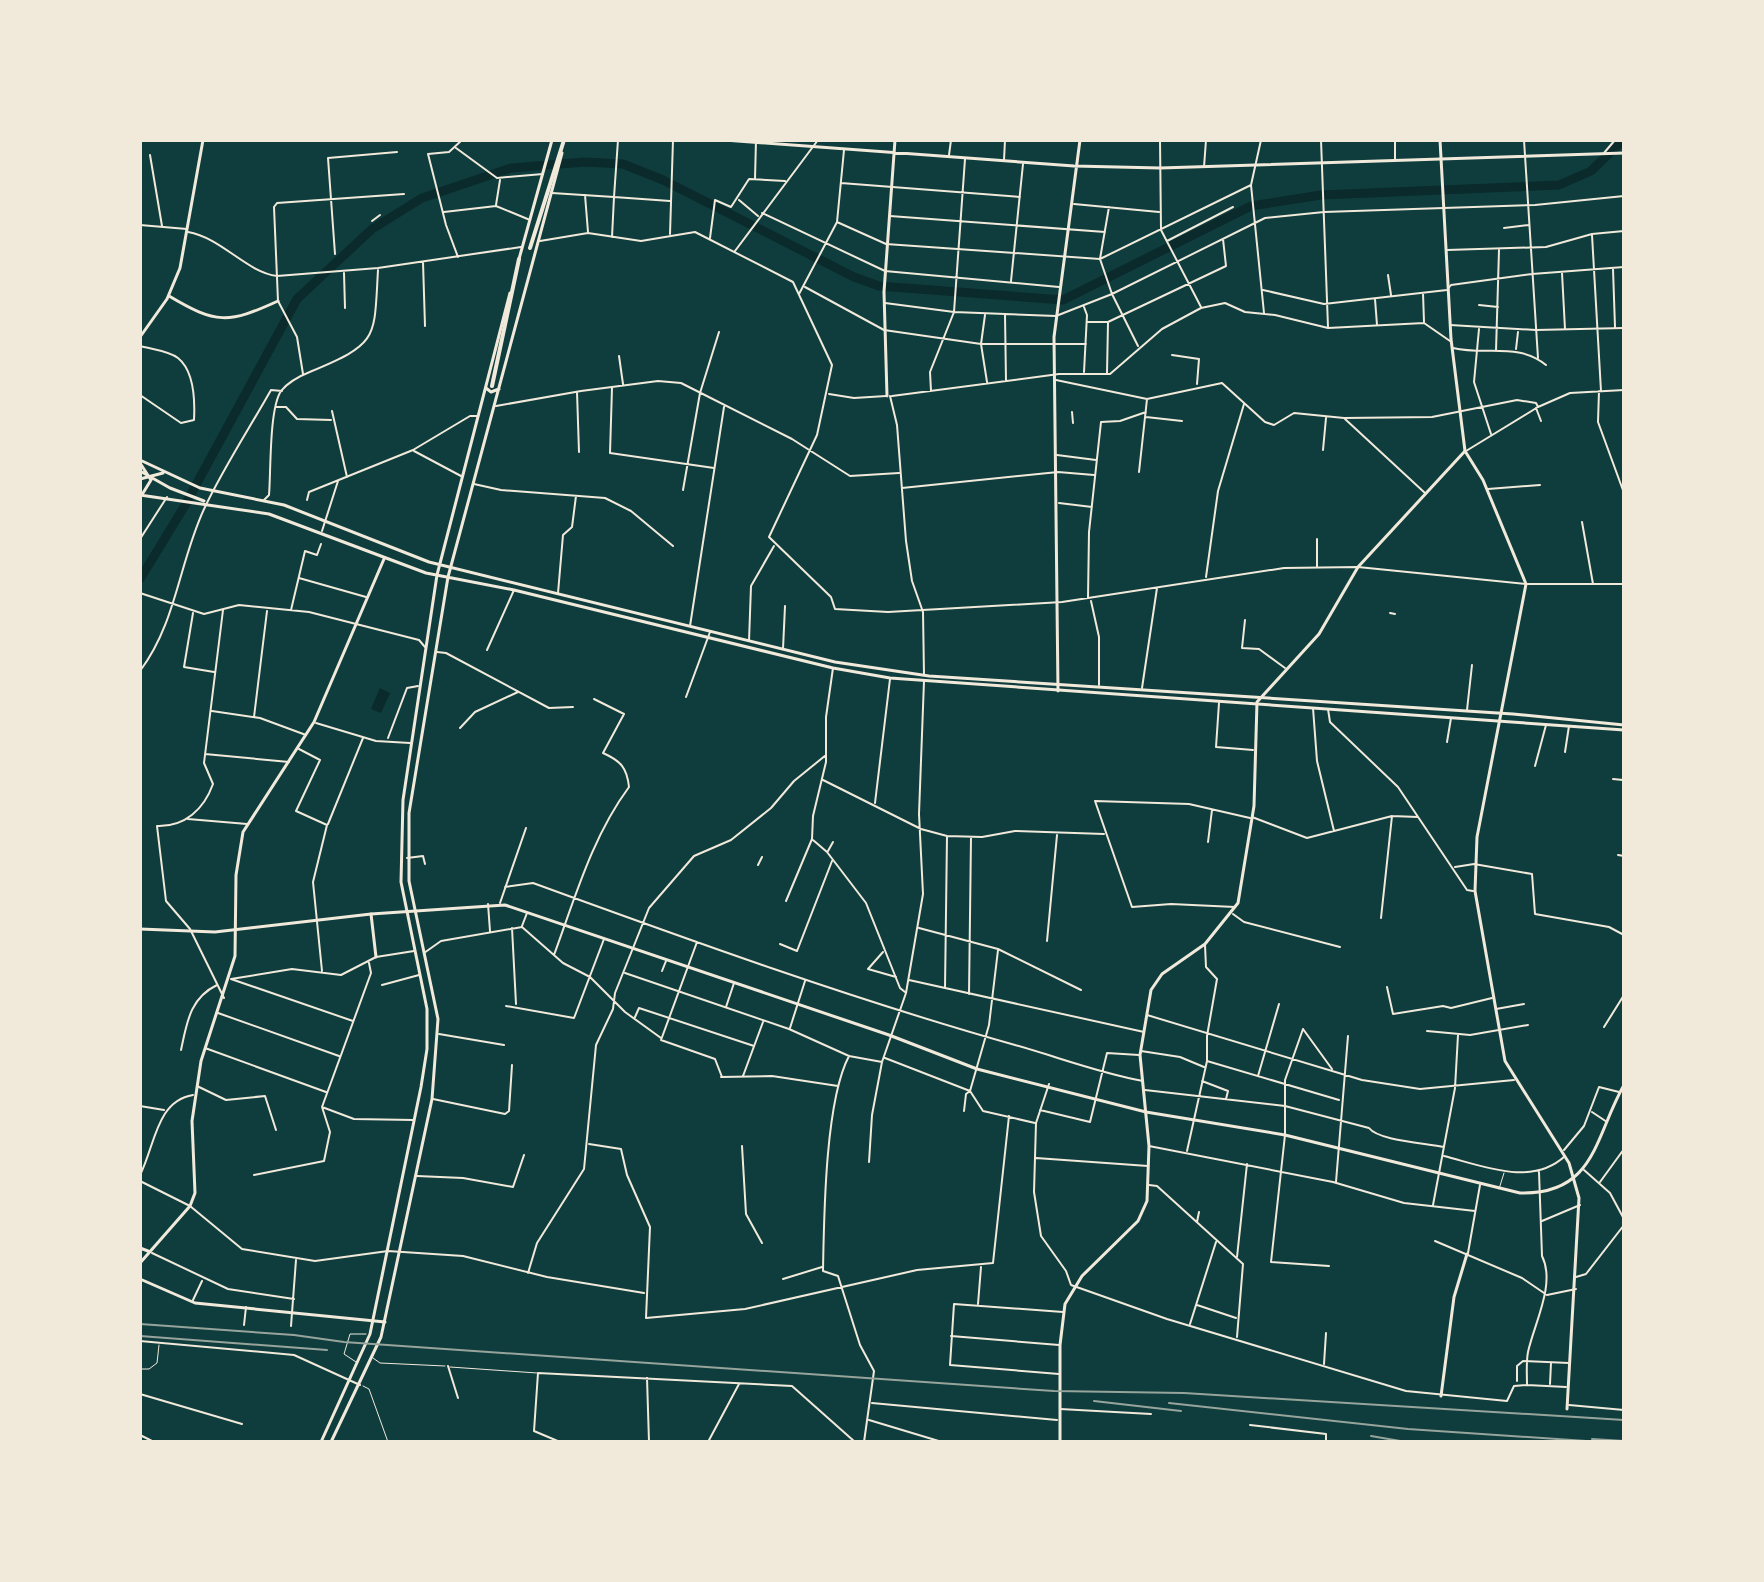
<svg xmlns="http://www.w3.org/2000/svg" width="1764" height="1582" viewBox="0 0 1764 1582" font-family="'Nunito Sans',sans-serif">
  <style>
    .water { fill: #0a2a2b }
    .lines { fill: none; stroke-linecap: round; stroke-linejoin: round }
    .river { stroke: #0a2a2b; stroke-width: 9 }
    .service { stroke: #f1e9da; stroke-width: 1 }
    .pedestrian { stroke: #f1e9da; stroke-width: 2 }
    .minor { stroke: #f1e9da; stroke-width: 2 }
    .tertiary { stroke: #f1e9da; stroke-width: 3 }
    .secondary { stroke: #f1e9da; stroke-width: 3 }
    .primary { stroke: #f1e9da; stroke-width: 3 }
    .motorway { stroke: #f1e9da; stroke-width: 4 }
    .rail { stroke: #97a49c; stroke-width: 2 }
  </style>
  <rect width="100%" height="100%" fill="#0f3d3e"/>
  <path class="water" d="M380,688L390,693L381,713L371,709Z"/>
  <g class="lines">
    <path class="river" d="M140,579L184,507L297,299L372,229L422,198L511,168L585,162L623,164L663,180L854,277L879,286L1063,300L1251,206L1321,195L1559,185L1591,171L1623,140"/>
    <path class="service" d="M1499,1189L1504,1173
      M373,1358L380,1363L445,1366
      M356,1362L344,1354L350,1334H366
      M450,1367L537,1373
      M140,1369H149L157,1363L159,1345
      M363,1386L369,1389L388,1442"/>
    <path class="pedestrian" d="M150,155L162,226
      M726,1007L734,983"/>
    <path class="minor" d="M618,140L614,197L670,201
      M1160,140L1161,230L1201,307
      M1261,140L1251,185L1264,313
      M1321,140L1328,327
      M1395,140V159
      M1524,140L1538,358
      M456,148L497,178L543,174
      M1604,153L1615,140
      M949,155L951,140
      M1004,160L1005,140
      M1204,167L1206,140
      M755,179L756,140
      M841,183L1020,197
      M552,193L614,197L612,237
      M585,195L588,232
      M739,200L758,216
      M1074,204L1159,212
      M496,205L500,180
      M1109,207L1100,259L1112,294L1138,346
      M444,212L496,206L530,220
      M762,213L885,271L1059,287
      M890,216L1105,232
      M372,221L380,215
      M837,222L886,244L1100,259L1251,185
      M140,225L187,229
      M1504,228L1529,225
      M188,232C222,238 246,272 277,276L378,268L521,247
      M670,234L673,140
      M1592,235L1601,391
      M710,238L715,200L731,207L749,179L785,181
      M540,241L588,233L641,241L695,232L793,282L832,365L817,435L769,537L831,597L835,609L888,612L1062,602L1284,568L1358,567L1526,584H1624
      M1167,241L1233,207
      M1447,250L1546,247L1592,234L1624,231
      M735,251L818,140
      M335,254L328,158L397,152
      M458,257L446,225L428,154L449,152L462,140
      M423,262L425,326
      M1613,269L1615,327
      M344,273L345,308
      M1562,273L1565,329
      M1388,275L1391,295
      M1011,281L1023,164
      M805,287L884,330L981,344H1086
      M1263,290L1324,304L1447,290L1451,285L1532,274L1624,267
      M1423,293L1424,322
      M799,294L837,222L844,150
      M1375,299L1377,325
      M885,303L954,312L1056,316L1112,294L1265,218L1324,212L1535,205L1624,196
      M1479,305L1498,307
      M985,315L981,344L987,382
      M1005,315L1006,381
      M1087,322H1108L1226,266L1223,239
      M1450,325L1536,330L1624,328
      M1479,329L1474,382L1491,434
      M140,346C151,349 169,351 178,358C194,371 195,401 194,420L181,423L140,395
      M1453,348C1486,356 1518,342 1546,365
      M1516,349L1518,332
      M1496,351L1499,250
      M1172,355L1199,359L1197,384
      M619,356L623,384
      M1084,372L1087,315L1084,307
      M1107,373L1108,323
      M303,374L297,337L278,301L274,207L277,203L404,194
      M1056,380L1147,399L1222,383L1265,422L1274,425L1294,413L1344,418L1432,417L1517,400L1536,403L1538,407
      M612,388L610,453L714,468
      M931,391L930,372L954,312L965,159
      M1599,391L1598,422L1624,493
      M577,392L579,452
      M829,394L854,398L886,396
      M890,396L897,425L906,541L912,581L923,612L924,675
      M892,396L1059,374H1110L1162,329L1201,308L1225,303L1245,312L1275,315L1328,328L1424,323L1450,341
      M496,406L581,391L658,381L681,383L792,439L850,476L899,473
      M276,407H286L297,419L331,420
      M1536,408L1541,421
      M332,411L347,477
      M1072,412L1073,423
      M1146,417L1182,421
      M1345,419L1425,493
      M1323,450L1326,418
      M414,451L461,476
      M1466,451L1538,407L1570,393L1624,390
      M1057,455L1096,460
      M1139,472L1147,399
      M474,484L501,490L605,498L631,511L673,546
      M902,488L1058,472L1094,475
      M1488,489L1540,485
      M683,490L700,393L719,332
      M264,500L269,495C271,472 269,409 281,391C288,382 302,375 312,371C379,343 374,339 378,270
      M307,500L309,492L413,450L470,416H477
      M1059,503L1092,507
      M1582,522L1593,584
      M322,531L338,481
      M140,539L167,497
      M1317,566V539
      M1206,577L1218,491L1244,404
      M299,578L366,597
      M140,593L204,614L239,605L309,612L419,640L425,647
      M558,593L563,535L572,527L576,496
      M1088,598L1089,532L1101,422L1120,421L1146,412
      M1091,601L1099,637V685
      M223,610L204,763L213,784C204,809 185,827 157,826L166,901L190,929L224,998
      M291,610L305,551L317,555L321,544
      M193,613L184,667L214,672
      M1390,613L1395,614
      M1245,620L1242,648L1259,649L1285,668
      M690,626L724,407
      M749,641L751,586L774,546
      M783,649L785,606
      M487,650L514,590
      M437,652L446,653L549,708L573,707
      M140,671C177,622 179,561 205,507C224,467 249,429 271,390L282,391
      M1142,688L1157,588
      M686,697L710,632
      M1219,703L1216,747L1253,750
      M1313,708L1317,761L1334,831
      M1328,709L1330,722L1398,787L1467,890L1473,891
      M1467,710L1472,665
      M212,711L260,718L306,735
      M254,717L267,611
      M316,723L376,741L410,743
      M460,728L475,712L518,692
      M388,738L407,688L418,686
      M1447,742L1451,718
      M299,749L320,760L296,811L327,825L313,882L322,971
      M1565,752L1569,726
      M205,754L289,762
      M1535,766L1546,725
      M1613,779L1623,780
      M823,780L921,829L947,836L982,837L1015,831L1104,834
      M875,803L890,679
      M1252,817L1307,838L1392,816L1418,817
      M188,819L247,824
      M328,824L363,738
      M813,840L827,852L866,903L900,988L905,992
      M1208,842L1212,810
      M828,851L833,842
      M1618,855L1624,856
      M407,858L423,856L425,864
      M758,865L762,857
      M1455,867L1474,864L1532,874L1535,914L1609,927L1624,935
      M505,887L533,883C692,941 852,999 1015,1045C1058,1057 1099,1073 1143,1081
      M786,901L812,839L813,816L826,762V717L833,668
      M500,903L526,828
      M488,904L490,931
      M1235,907L1171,904L1132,907L1095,801L1189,804L1250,818
      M1233,914L1244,922L1340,947
      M1381,918L1392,816
      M522,926L527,913
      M512,928L516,1004
      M919,928L998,949L1081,990
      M1047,941L1057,835
      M697,942L661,1040L715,1059L722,1077
      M780,944L797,951L832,861
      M883,952L868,969L896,977
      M424,953L441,941L522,927L563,963L590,977L625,1012L661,1038
      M554,955C575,898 592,837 629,787C627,768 621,761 603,753L624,714L594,699
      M662,971L666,961
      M625,973L789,1029L849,1056L882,1062
      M909,980L1144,1032
      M382,985L419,975
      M1387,987L1393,1014L1443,1006L1451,1008L1492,998
      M945,988L947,836
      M969,994L971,837
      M506,1006L574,1018L604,939
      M1496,1009L1524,1004
      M218,1013L339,1056
      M1147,1015L1362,1080L1420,1089L1514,1080
      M635,1017L639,1008L754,1046
      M353,1021L231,979L292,969L341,975L376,957L414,951
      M1604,1027L1624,995
      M790,1028L805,981
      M1303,1029L1285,1080V1135L1271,1262L1329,1266
      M1303,1029L1332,1069
      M1427,1031L1470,1035L1528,1025
      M439,1034L504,1045
      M205,1048L326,1092
      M181,1050C187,1022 190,998 217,985
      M1141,1051L1180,1057L1204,1067
      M849,1056C825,1101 824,1218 823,1271L838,1276L860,1345L874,1371L864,1442
      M885,1058L970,1091L983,1111L1035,1123
      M1207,1061L1339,1100
      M743,1076L763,1022
      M1258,1076L1279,1004
      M721,1077L772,1076L838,1086
      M1202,1081L1228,1091L1226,1099
      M1049,1084L1036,1123L1034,1192L1041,1236L1066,1271L1071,1285L1167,1319L1406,1391L1507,1401L1514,1386L1527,1385
      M197,1086L226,1100L265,1096L276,1130
      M1145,1090L1285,1106L1369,1128C1379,1141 1426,1143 1444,1147
      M433,1099L505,1114L509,1111L512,1065
      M140,1106L164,1110
      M322,1107L354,1119L413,1120
      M1040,1110L1090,1122L1107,1053L1139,1055
      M964,1111L966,1094L970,1091L989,1025L998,950
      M1592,1112L1607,1122
      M589,1144L621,1149L627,1175L650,1227L646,1318L745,1309L917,1270L993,1263L1009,1116
      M742,1146L746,1214L762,1243
      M1149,1146L1333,1182L1404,1203L1475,1211
      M1564,1150L1584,1126L1599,1087L1619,1092
      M1187,1151L1207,1061V1036L1217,979L1206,967L1205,945
      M1444,1156C1483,1166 1532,1187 1565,1156
      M1036,1158L1148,1166
      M869,1162L872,1115L882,1062L906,993L923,894L919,814L924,681
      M1584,1170L1610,1193L1624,1219
      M1539,1172L1542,1256C1556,1284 1534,1324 1528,1352C1526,1362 1527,1374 1527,1385L1566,1387
      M140,1175C155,1146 156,1101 193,1095
      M254,1175L324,1161L330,1132L322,1107L371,973L369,963
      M417,1176L463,1178L513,1187L524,1155
      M140,1181L190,1206L242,1249L315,1261L388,1251L463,1256L547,1277L644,1293
      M1336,1182L1348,1036
      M1600,1182L1624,1149
      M1149,1185L1157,1186L1243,1264L1237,1337
      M1433,1205L1455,1088L1458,1035
      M1542,1221L1580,1205
      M1197,1222L1199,1212
      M1435,1241L1522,1278L1547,1295L1576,1289
      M152,1253L228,1289L294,1299
      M1468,1253L1480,1185
      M1237,1257L1247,1164
      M528,1273L537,1243L584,1169L596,1045L613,1009L615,993L649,908L694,856L731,840L771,808L794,781L826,755
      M1576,1277L1586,1274L1624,1225
      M783,1279L822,1267
      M193,1300L202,1281
      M978,1304L981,1267
      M1197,1305L1236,1318
      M1190,1324L1216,1242
      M244,1325L246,1307
      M291,1326L296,1260
      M951,1336L1059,1345
      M140,1341L294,1355L360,1385
      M1324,1364L1326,1333
      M448,1366L458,1398
      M1059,1374L950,1365L954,1304L1063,1312
      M647,1378L649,1442
      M1517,1381V1366L1523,1361L1569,1363
      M1550,1384L1551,1363
      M140,1394L242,1424
      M872,1403L1057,1420
      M1569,1405L1624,1410
      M1060,1409L1151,1414
      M869,1420L942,1442
      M1250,1425L1326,1434V1442
      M140,1435L154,1442
      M560,1442L534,1431L538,1373L792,1386L855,1442
      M708,1442L739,1384"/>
    <path class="tertiary" d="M724,140L1074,166L1160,168L1624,153
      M169,296C216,324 228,324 278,301
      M887,396L884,292L895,140
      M1058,691L1054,337L1080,140
      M371,914L376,957
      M140,1248L148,1251
      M140,1263L190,1206L195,1193L192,1121L201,1061L235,956L236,875L243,832L314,722L384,559
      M140,1279L195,1303L385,1322
      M1441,1396L1454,1297L1467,1254
      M1060,1442V1345L1065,1304L1082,1276L1138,1221L1147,1201L1149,1146L1140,1055L1151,990L1162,974L1205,944L1238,903L1254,806L1257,702L1319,634L1358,567L1465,451"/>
    <path class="secondary" d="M1440,140L1451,339L1465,451L1483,480L1526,584L1477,837L1475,891L1505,1061L1569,1163L1579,1198L1567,1409
      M140,337L167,299L180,268L203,140
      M140,929L215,932L371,914L505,905L889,1035L977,1069L1146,1112L1285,1135L1520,1193C1596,1195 1595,1135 1624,1085"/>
    <path class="primary" d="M519,259L552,140
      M486,388L491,392L499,389
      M140,460L200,488L284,505L429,562L835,662L929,676L1513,714L1624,725
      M140,463L151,480L143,493
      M140,471L170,488L204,501
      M140,479L163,473
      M140,495L269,514L426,573L514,590L833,668L890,678L1624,730
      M321,1442L370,1334L421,1087L427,1049V1009L401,882L403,800L437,575L510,293
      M331,1442L381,1337L432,1099L438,1019L409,881V813L448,577L562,153"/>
    <path class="motorway" d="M530,248L564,140
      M492,386L519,259"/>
    <path class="rail" d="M140,1324L294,1335L344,1342L1054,1391L1184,1393L1624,1420
      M140,1336L327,1350
      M1094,1401L1181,1411
      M1169,1403L1408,1429L1601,1442
      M1371,1436L1406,1442
      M1592,1439L1624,1441"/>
  </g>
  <rect width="1764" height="1582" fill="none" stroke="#f1e9da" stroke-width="284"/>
</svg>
